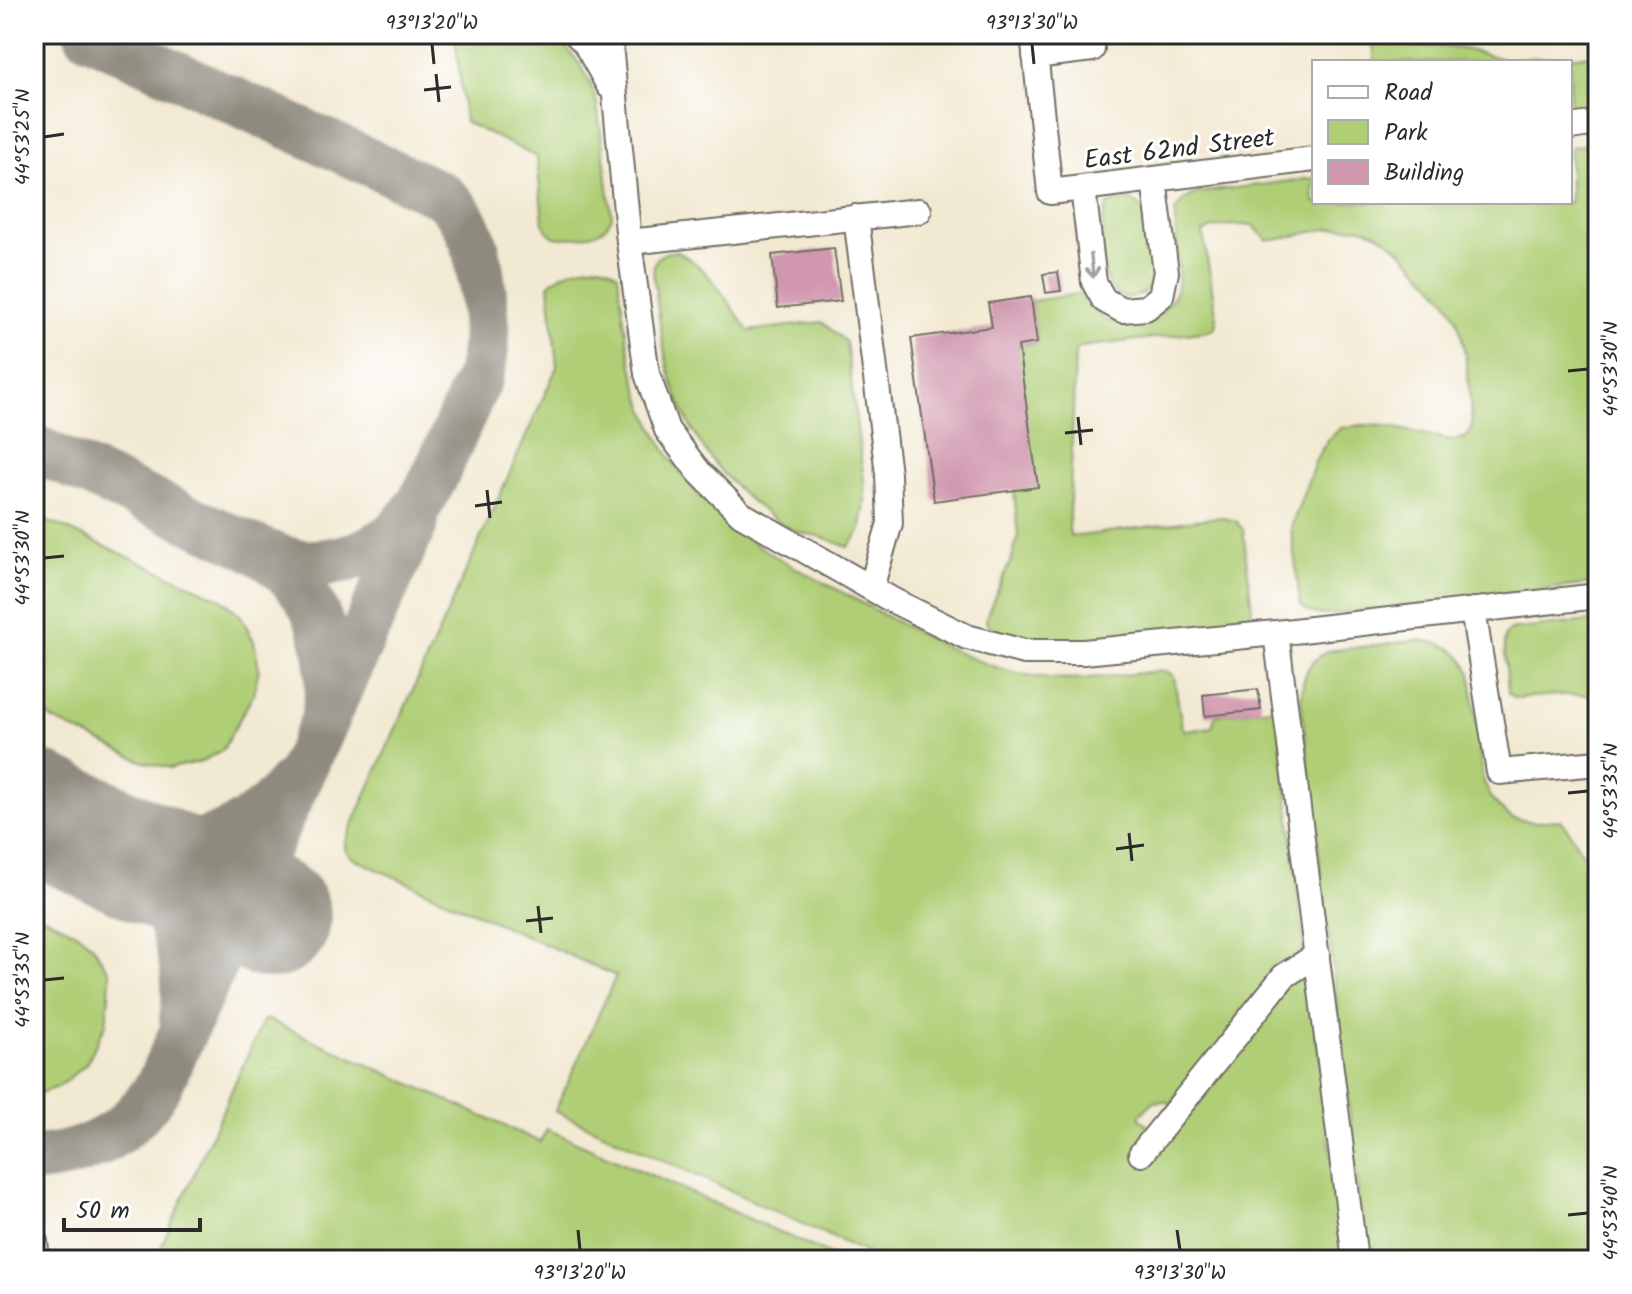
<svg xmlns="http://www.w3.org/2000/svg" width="1632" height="1294" viewBox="0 0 1632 1294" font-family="Kalam,sans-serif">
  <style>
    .green { fill: #afce75; stroke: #6d7c50; stroke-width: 2 }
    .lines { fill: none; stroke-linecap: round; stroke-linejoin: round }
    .taxiway { stroke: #8e8a7e; stroke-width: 48 }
    .runway { stroke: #8e8a7e; stroke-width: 122 }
    .building { fill: #d097ae }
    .minor-casing { stroke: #716e65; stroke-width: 28 }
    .minor { stroke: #fff; stroke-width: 24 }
    .oneway { stroke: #a0a0a0 }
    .ticks { fill: none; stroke: #2b2b2b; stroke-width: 3 }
    .labels { text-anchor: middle; stroke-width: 6; stroke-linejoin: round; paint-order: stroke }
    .street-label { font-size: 26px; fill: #2b2b2b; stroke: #fff }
    .neatline { fill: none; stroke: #2b2b2b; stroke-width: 3 }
    .ticks-label { font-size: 20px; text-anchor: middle; fill: #2b2b2b }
  </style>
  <rect width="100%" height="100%" fill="#fff"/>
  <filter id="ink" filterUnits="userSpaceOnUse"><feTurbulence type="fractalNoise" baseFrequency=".0125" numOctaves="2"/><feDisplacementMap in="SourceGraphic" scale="16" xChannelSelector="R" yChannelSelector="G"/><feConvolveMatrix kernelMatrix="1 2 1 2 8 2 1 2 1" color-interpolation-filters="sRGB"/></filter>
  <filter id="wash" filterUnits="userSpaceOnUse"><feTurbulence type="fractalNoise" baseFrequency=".006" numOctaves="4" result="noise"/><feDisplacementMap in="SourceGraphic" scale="32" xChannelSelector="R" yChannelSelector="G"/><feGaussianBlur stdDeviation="1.8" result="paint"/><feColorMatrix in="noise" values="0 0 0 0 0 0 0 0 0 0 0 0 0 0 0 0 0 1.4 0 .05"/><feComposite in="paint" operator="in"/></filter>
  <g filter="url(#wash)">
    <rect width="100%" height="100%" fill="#f2e9d2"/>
    <path class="green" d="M455,34H550C574,51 590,76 597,104L612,217C609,222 606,228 600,231C592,236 565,240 555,237C549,235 546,229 543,223L537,157L465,122Z
      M1372,34H1407L1410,47H1444L1464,49L1503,59L1598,55V106L1570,109V62H1375Z
      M1598,143V583L1326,615C1315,614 1306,613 1300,603L1291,527L1317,457L1328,440L1341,428L1362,425L1386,426L1450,440L1465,438L1470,433L1472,424C1469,394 1467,335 1452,309C1442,291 1426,277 1412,262C1398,247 1382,232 1361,228C1337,224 1300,235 1275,240H1267L1253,225C1236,225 1219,224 1203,232L1217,320L1215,327L1209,331L1081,347L1075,351L1069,529L1070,535L1080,536L1218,517L1236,521L1243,530L1252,609L1249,617L1238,624L1092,642L1060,644L1012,636L989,627L986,621L988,612L1012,558L1018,536L1014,490L1018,346L1037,343L1031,301L1084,293C1089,301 1095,313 1103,318C1133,336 1175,315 1178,280C1180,258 1175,233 1175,211L1184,200L1197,193L1314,178V202H1570V147Z
      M1129,200C1141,204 1144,209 1148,220C1149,238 1153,259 1152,277C1149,299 1122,304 1110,287C1099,271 1101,224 1107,206L1115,202Z
      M675,251C709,265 728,303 749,331L822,322L846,342L864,481L865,505L860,532L848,547C837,543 825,537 813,535C809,534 805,534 801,533C780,527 747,499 732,483C710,461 693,435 681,406C665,370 661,332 656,293C655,284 651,271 655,262C658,254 667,252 675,251Z
      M600,265L609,268L618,274C625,326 629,379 653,427C670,462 696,497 726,522C764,554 808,574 851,597C907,627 975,669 1039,677C1079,682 1120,675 1160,671L1170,673L1174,677L1182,727L1186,731L1212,727L1214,719L1217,715L1278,707L1304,947L1171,1104L1164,1101L1153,1102L1140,1115V1118L1150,1128L1289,979L1309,972L1344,1260H882L555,1111L616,976L352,858C347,853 344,850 345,842L557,367L549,285C562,270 581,266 600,265Z
      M34,519L56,524L222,599L241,616L254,641L259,669L253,695L222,751L200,762L170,768L144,762L53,720L34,703Z
      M1598,620V695H1559L1515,698L1508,693L1504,641L1506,634L1510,630Z
      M1419,640C1445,643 1460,648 1471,674L1483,779L1490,797L1501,809L1512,818L1534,822L1560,820L1565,825L1598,878V1260H1365L1348,1098L1301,702C1303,677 1304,665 1327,651Z
      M34,912L76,932L93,946L110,974L109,996L106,1024L86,1064L58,1087L34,1095Z
      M266,1019L540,1142L547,1129L842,1260H155L263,1021Z"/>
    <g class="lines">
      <path class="taxiway" d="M88,34L441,195C474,220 479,256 483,295C486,323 488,348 480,375C468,401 457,428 445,454C421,507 400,548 338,560C320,564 301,565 283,559C272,556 260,550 249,546C263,554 278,563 289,575C327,613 336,668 324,719
        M34,448L249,546
        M183,1018C192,966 172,902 133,866C116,850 94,841 75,830C101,836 127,844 154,847C206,851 257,825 289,785
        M34,1159C89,1156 130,1132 159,1085L415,521"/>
      <path class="runway" d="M34,811L270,918"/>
    </g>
    <g id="blocks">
      <path class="building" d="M834,248L841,301L778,308L772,255Z
        M1058,272L1061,291L1046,293L1043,274Z
        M1031,297L1037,343L1018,346L1038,487L934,501L911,338L992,327L988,303Z
        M1258,689L1261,710L1205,716L1203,695Z"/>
    </g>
  </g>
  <g filter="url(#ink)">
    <use href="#blocks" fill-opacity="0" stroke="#716e65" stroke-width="2"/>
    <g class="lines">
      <defs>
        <path id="minor" d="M576,34L585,43L609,86
          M609,34L629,242L647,374L667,430L699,472L741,514L892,600L967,637L1024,652H1084L1276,633L1598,596
          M1033,34L1050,192L1314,159
          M1035,56L1092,49
          M1570,127L1598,123
          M1083,188L1094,282L1104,300L1122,310L1146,308L1161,296L1166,272L1154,180
          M856,217L888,474L890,523L871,588
          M629,242L919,211
          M1473,610L1499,772L1598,763
          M1276,633L1355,1260
          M1141,1154L1284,976L1317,955
          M35,1242L37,1260"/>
      </defs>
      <use href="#minor" class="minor-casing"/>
      <use href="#minor" class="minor"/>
    </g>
    <defs><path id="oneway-shaft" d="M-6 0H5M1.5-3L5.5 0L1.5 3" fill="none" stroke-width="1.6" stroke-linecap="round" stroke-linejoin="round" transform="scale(2)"/></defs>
    <use class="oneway" href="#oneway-shaft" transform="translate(1092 266) rotate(84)"/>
  </g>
  <path class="ticks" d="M432,44L434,64M1032,44L1034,64M436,74L439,102M424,90L451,87M44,137L64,134M1568,371L1588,369M1078,417L1081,445M1065,433L1093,430M487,490L490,518M475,506L502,502M44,558L64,556M1568,793L1588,791M1129,833L1132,861M1116,849L1144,845M538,906L541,933M526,921L553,918M44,980L64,978M1568,1215L1588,1213M578,1230L580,1250M1177,1230L1180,1250"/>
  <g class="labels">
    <g class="street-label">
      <text transform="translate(1179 148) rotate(-7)" y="9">East 62nd Street</text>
    </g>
  </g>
  <rect width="1632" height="1294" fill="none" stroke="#fff" stroke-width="88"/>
  <rect x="1312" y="60" width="260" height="144" fill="#ffffff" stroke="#aaaaaa" stroke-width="2"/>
  <rect x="1328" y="86" width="40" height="12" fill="#ffffff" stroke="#aaaaaa" stroke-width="2"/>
  <text x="1384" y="100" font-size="24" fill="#2b2b2b">Road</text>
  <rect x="1328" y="120" width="40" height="24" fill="#afce75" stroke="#aaaaaa" stroke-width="2"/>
  <text x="1384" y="140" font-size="24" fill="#2b2b2b">Park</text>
  <rect x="1328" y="160" width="40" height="24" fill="#d097ae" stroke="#aaaaaa" stroke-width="2"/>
  <text x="1384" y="180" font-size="24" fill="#2b2b2b">Building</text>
  <path d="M64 1218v12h136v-12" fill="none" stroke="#2b2b2b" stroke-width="4"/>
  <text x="76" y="1218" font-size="24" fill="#2b2b2b" stroke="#ffffff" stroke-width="6" paint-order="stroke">50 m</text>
  <rect x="44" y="44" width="1544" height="1206" class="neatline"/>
  <g class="ticks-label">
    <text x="432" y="29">93°13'20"W</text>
    <text x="1032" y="29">93°13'30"W</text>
    <text transform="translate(22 137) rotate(-90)" y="7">44°53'25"N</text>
    <text transform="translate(1610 369) rotate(-90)" y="7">44°53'30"N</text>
    <text transform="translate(22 558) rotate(-90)" y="7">44°53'30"N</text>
    <text transform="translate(1610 791) rotate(-90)" y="7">44°53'35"N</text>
    <text transform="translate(22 980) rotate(-90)" y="7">44°53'35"N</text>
    <text transform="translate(1610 1213) rotate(-90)" y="7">44°53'40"N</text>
    <text x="580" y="1279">93°13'20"W</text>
    <text x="1180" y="1279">93°13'30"W</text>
  </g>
</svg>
